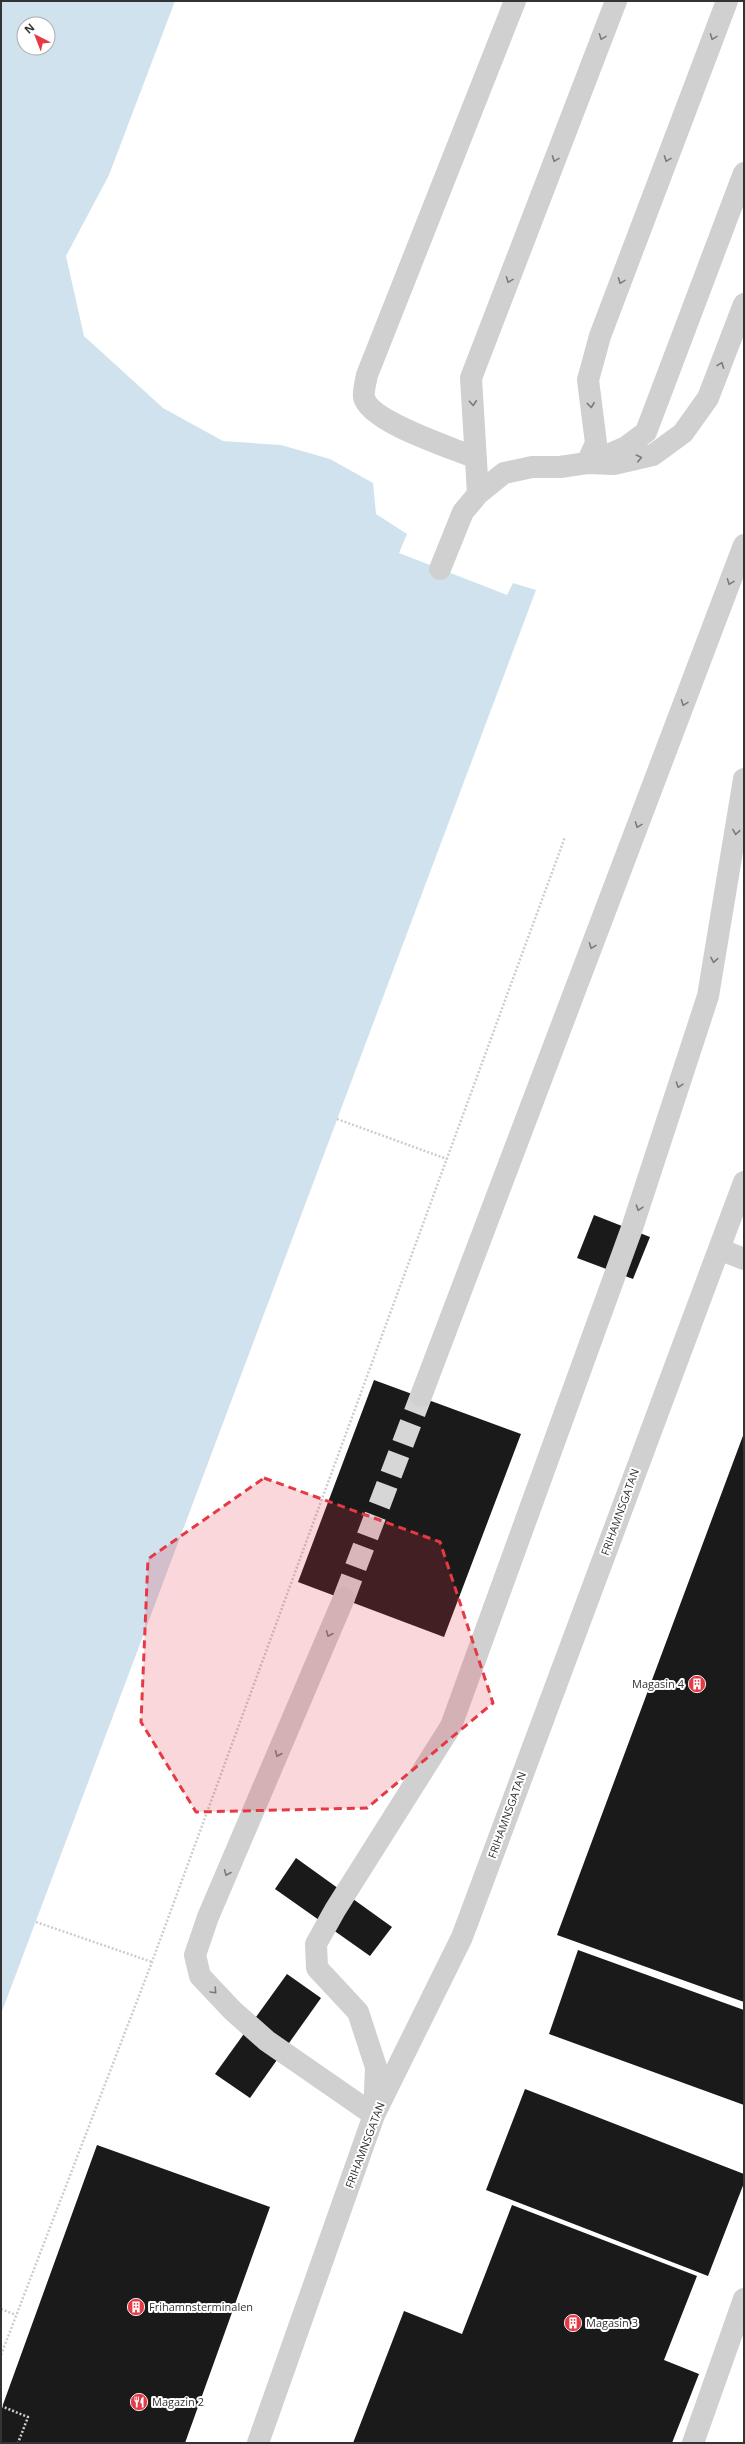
<svg xmlns="http://www.w3.org/2000/svg" width="745" height="2444" viewBox="0 0 745 2444" font-family="'Open Sans',sans-serif">
  <style>
    .water { fill: #cfe2ee; fill-rule: evenodd }
    .building { fill: #1a1a1a }
    .lines { fill: none; stroke-linecap: round; stroke-linejoin: round }
    .minor-tunnel { stroke: #d6d6d6; stroke-width: 22; stroke-dasharray: 22 11; stroke-linecap: butt }
    .path { stroke: #cdcdcd; stroke-width: 2.5; stroke-dasharray: 2 2; stroke-linecap: butt }
    .minor { stroke: #d0d0d0; stroke-width: 22 }
    .oneway { stroke: #7a7a7a }
    .marked { fill: #e63946; fill-opacity: 0.2; stroke: #e63946; stroke-width: 3; stroke-dasharray: 8 5; stroke-linejoin: round }
    .labels { text-anchor: middle; stroke-width: 4; stroke-linejoin: round; paint-order: stroke }
    .street-label { font-size: 11px; fill: #333; stroke: #fff }
    .poi-label { font-size: 11px; fill: #333; stroke: #fff; text-anchor: start }
  </style>
  <rect width="100%" height="100%" fill="#fff"/>
  <path class="water" d="M1,1H175L109,175L66,256L84,336L163,408L223,441L281,445L330,459L373,483L376,514L407,534L399,553L507,595L513,583L536,590L1,2014ZM24,24H48V48H24Z"/>
  <path class="building" d="M594,1215L650,1237L633,1279L577,1258Z
    M374,1380L521,1434L444,1637L298,1582Z
    M744,1433V2002L557,1935Z
    M296,1858L392,1927L370,1956L275,1889Z
    M578,1950L744,2010V2105L549,2034Z
    M287,1974L321,1998L250,2098L215,2074Z
    M525,2089L744,2174V2183L708,2276L486,2190Z
    M97,2145L270,2207L185,2443H1V2410Z
    M512,2205L697,2276L664,2360L699,2374L672,2443H353L404,2311L462,2334Z"/>
  <g class="lines">
    <path class="minor-tunnel" d="M344,1598L421,1396"/>
    <path class="path" d="M337,1119L447,1159
      M36,1922L152,1962
      M1,2309L16,2315
      M1,2355L152,1962L565,837
      M1,2406L28,2417L18,2443"/>
    <path class="minor" d="M603,457L626,447L646,432L744,173
      M476,458C453,448 369,422 364,397C363,391 366,381 367,375L515,1
      M587,463L596,443L588,380L600,336L727,1
      M478,494L471,378L616,1
      M440,569L463,512L478,494L504,473L532,467H560L587,463L614,464L653,455L683,433L708,398L744,304
      M719,1249L744,1259
      M421,1396L744,545
      M344,1598L208,1917L195,1955L200,1976L233,2011L267,2041L374,2115L376,2067L358,2012L317,1968L316,1944L335,1910L451,1726L632,1228L708,996L744,779
      M258,2443L374,2115L462,1937L744,1182
      M693,2443L744,2299"/>
  </g>
  <defs><path id="oneway-chevron" d="M-2-3.5L2.5 0L-2 3.5" fill="none" stroke-width="1.6" stroke-linecap="round" stroke-linejoin="round"/></defs>
  <g class="oneway">
    <use href="#oneway-chevron" transform="translate(602 37) rotate(111)"/>
    <use href="#oneway-chevron" transform="translate(713 37) rotate(111)"/>
    <use href="#oneway-chevron" transform="translate(555 159) rotate(111)"/>
    <use href="#oneway-chevron" transform="translate(667 159) rotate(111)"/>
    <use href="#oneway-chevron" transform="translate(509 280) rotate(111)"/>
    <use href="#oneway-chevron" transform="translate(621 281) rotate(111)"/>
    <use href="#oneway-chevron" transform="translate(721 365) rotate(-69)"/>
    <use href="#oneway-chevron" transform="translate(473 403) rotate(86)"/>
    <use href="#oneway-chevron" transform="translate(591 405) rotate(83)"/>
    <use href="#oneway-chevron" transform="translate(639 458) rotate(-13)"/>
    <use href="#oneway-chevron" transform="translate(730 582) rotate(111)"/>
    <use href="#oneway-chevron" transform="translate(684 703) rotate(111)"/>
    <use href="#oneway-chevron" transform="translate(638 825) rotate(111)"/>
    <use href="#oneway-chevron" transform="translate(736 832) rotate(99)"/>
    <use href="#oneway-chevron" transform="translate(592 946) rotate(111)"/>
    <use href="#oneway-chevron" transform="translate(714 960) rotate(100)"/>
    <use href="#oneway-chevron" transform="translate(679 1085) rotate(108)"/>
    <use href="#oneway-chevron" transform="translate(639 1208) rotate(108)"/>
    <use href="#oneway-chevron" transform="translate(329 1634) rotate(113)"/>
    <use href="#oneway-chevron" transform="translate(278 1754) rotate(113)"/>
    <use href="#oneway-chevron" transform="translate(227 1873) rotate(113)"/>
    <use href="#oneway-chevron" transform="translate(214 1991) rotate(47)"/>
  </g>
  <path class="marked" d="M264,1478L440,1542L493,1703L367,1808L196,1812L141,1722L148,1559Z"/>
  <defs>
    <symbol id="building-disc" viewBox="-11 -11 22 22"><circle r="9.5" fill="#e63946" stroke="#fff"/><path d="M-4-6H4V6H1V3H-1V6H-4ZM-2.5-4.3h1.7v1.8h-1.7ZM.8-4.3h1.7v1.8H.8ZM-2.5-1h1.7V.8h-1.7ZM.8-1h1.7V.8H.8Z" fill="#fff"/></symbol>
    <symbol id="restaurant-disc" viewBox="-11 -11 22 22"><circle r="9.5" fill="#e63946" stroke="#fff"/><path d="M-5-6h1v4h1v-4h1v4h1v-4h1v5L-1.5 .5V6h-2V.5L-5-1ZM5-6V6H3V1.5H1.5Q1.5-4 5-6Z" fill="#fff"/></symbol>
  </defs>
  <g fill-rule="evenodd">
    <use href="#building-disc" x="687" y="1674" width="20" height="20"/>
    <use href="#building-disc" x="126" y="2297" width="20" height="20"/>
    <use href="#building-disc" x="563" y="2313" width="20" height="20"/>
    <use href="#restaurant-disc" x="129" y="2392" width="20" height="20"/>
  </g>
  <g class="labels">
    <g class="street-label">
      <text transform="translate(620 1512) rotate(-70)" y="4">FRIHAMNSGATAN</text>
      <text transform="translate(507 1815) rotate(-70)" y="4">FRIHAMNSGATAN</text>
      <text transform="translate(365 2145) rotate(-69)" y="4">FRIHAMNSGATAN</text>
    </g>
    <g class="poi-label">
      <text x="684" y="1688" text-anchor="end">Magasin 4</text>
      <text x="149" y="2311">Frihamnsterminalen</text>
      <text x="586" y="2327">Magasin 3</text>
      <text x="152" y="2406">Magazin 2</text>
    </g>
  </g>
  <rect width="745" height="2444" fill="none" stroke="#333333" stroke-width="4"/>
  <g transform="translate(36 36) rotate(318)"><circle r="19" fill="#ffffff" stroke="#adadad"/>
  <path d="M0-3L7 15L0 10L-7 15Z" fill="#e63946"/>
  <text y="-6" font-size="11" font-weight="bold" text-anchor="middle" fill="#333333">N</text>
  </g>
</svg>
